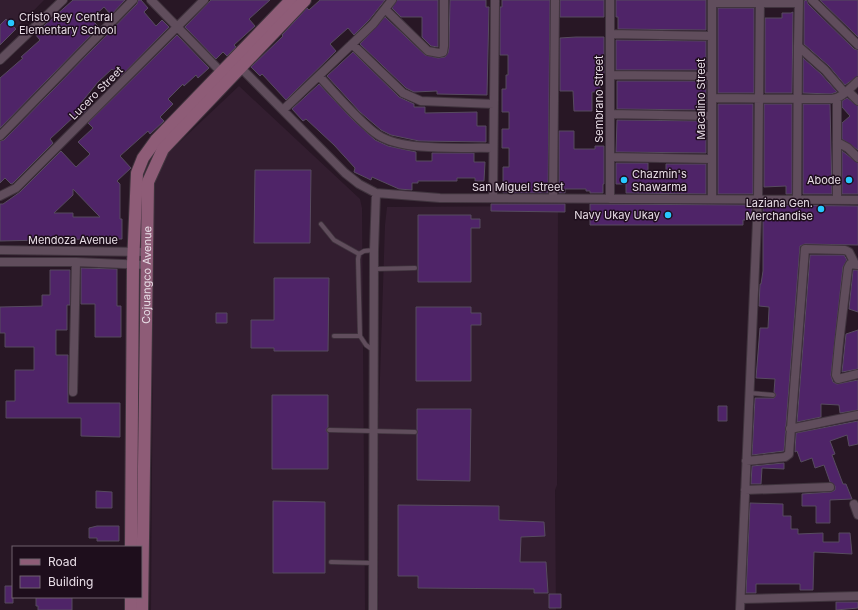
<svg xmlns="http://www.w3.org/2000/svg" width="858" height="610" viewBox="0 0 858 610" font-family="Inter,sans-serif">
  <style>
    .built { fill: #331e30 }
    .building { fill: #4f2468; stroke: #574b5f; fill-rule: evenodd }
    .lines { fill: none; stroke-linecap: round; stroke-linejoin: round }
    .lane-casing { stroke: #40343e; stroke-width: 5.5 }
    .street-casing { stroke: #40343e; stroke-width: 10 }
    .secondary-casing { stroke: #40343e; stroke-width: 14 }
    .lane { stroke: #604d5c; stroke-width: 4 }
    .street { stroke: #604d5c; stroke-width: 8 }
    .secondary { stroke: #8e5c77; stroke-width: 12 }
    .poi-dot { fill: #27c8ff; stroke: #1e0e1c; stroke-width: 1.5 }
    .labels { text-anchor: middle; stroke-width: 3; stroke-linejoin: round; paint-order: stroke }
    .poi-label { font-size: 11px; fill: #e8dde6; stroke: #1e0e1c; text-anchor: end }
    .street-label { font-size: 11px; fill: #e8dde6; stroke: #1e0e1c }
  </style>
  <rect width="100%" height="100%" fill="#281725"/>
  <path class="built" d="M0,0H44L0,45Z
    M239,86L360,199L362,208L365,610H151L154,182L161,162L168,153Z
    M558,206L557,485L555,490L556,610H378L379,408L385,225L387,207Z"/>
  <path class="building" d="M73,0H125L111,15L104,7L91,19L99,27L0,128V78L23,58L21,57L40,40L35,34Z
    M138,0H141L148,8L144,12L156,26L162,20L169,27L120,77L112,69L98,82L81,103L87,110L81,115L78,113L50,139L53,143L13,183L11,184L5,178L0,183V141L4,140L137,4Z
    M211,0H270L249,19L255,26L234,45L236,47L227,56L223,52L216,59L185,27Z
    M320,0H385L369,20L354,35L348,28L330,44L336,51L286,100L262,74L260,76L251,67L283,36L282,35L307,8L309,10Z
    M397,0H438V47L431,46L422,37V17H401L392,8Z
    M450,0H486V7H489L487,95L437,94V91L414,92L406,88L360,44L385,17L425,55L438,58L445,57L448,53L449,47Z
    M502,0H550L548,193H503V167H509V148H502V129H509V112H502V89H506V75H508V55H500V7H502Z
    M560,0H604V17H560Z
    M616,0H706V30L618,29V17H616Z
    M807,0L808,4L854,49L858,50V76L845,85L829,66L804,44V1Z
    M820,0H858V37Z
    M718,8H754V93H718Z
    M793,12L792,93H765V18H782V13H791Z
    M6,19L16,29L0,45V25Z
    M177,35L209,68L198,78L196,75L184,86L183,84L168,99L173,104L160,117L164,121L150,134L148,131L120,156L131,168L117,181L120,184V219H122V239H104V242H89V239L0,241V204H3L20,192L61,151L76,167L90,154L78,142L93,128L88,123ZM73,189L96,213L100,217H73V213H54L73,195Z
    M576,37H604V74H600V92H592V111H574L573,91H560V38Z
    M616,40L706,41V70H616Z
    M353,52L399,97L414,104V107H425V113L477,112V126H486V142L419,141L391,135L381,130L360,112L327,76Z
    M803,58L821,74L837,92L831,94L803,93Z
    M617,81H706V110L617,109Z
    M319,84L352,119L375,140L388,146L416,152V161H432V153H474V162H485L484,181H475V178H457V181H418V183H412V190L399,189L372,177L371,180L354,172L355,168L334,145L306,119L303,121L292,109Z
    M847,98L858,106V150L842,139V123L850,116L842,107V101Z
    M718,104H753V194H718Z
    M764,104H792V194H786V186L764,187Z
    M803,104H830L832,194H803Z
    M617,120L706,121V153L616,152Z
    M559,131H574V149H595V146H604V184H603V193H590V191H586V189H565V193H559Z
    M842,151L858,163V194H842Z
    M616,163H648V171H666V164H706V194L626,193V184H616Z
    M255,170H311L310,243H254Z
    M491,204H565V212L491,211Z
    M590,204L752,205V220H743V225H590Z
    M763,205L858,206V245L805,244L800,246L784,451L752,455L755,398H774L776,395L774,392L775,379L756,378L760,328H768L769,309V307L759,306L760,284H761L763,271Z
    M418,215H471V219H480V228H471V282H418Z
    M810,255H844L847,260L843,267L831,375L833,382L837,384L858,380V410L840,413L839,405L821,404V417L797,422Z
    M81,268L117,269V306H121V337H95V304H81Z
    M50,270H70V305H67V330H56V355H68V403H120V437L81,436V418H6V401H15V370H34V347H5V333H0V307L42,306V295H50Z
    M853,270H858V312L849,309Z
    M274,278H329L328,351H274V348H251V320H274Z
    M416,307H471V313H481V325H471V381H416Z
    M216,313H227V323H216Z
    M858,330V369L842,372L846,334Z
    M272,395H328V427L326,430L328,433V469H272Z
    M718,406H727V421H718Z
    M417,409H471L470,481L417,480Z
    M858,421V444L849,446L847,435L830,441L835,454L832,455L843,484H846L852,499L830,500V523H816V506H802V494L831,492L835,490V486L830,482L824,465L815,468L812,458L801,462L797,451L795,452L796,433Z
    M784,463V469L762,468L761,484H751L752,466Z
    M96,491L112,492V508H96Z
    M273,501L325,502V573H273Z
    M750,503L783,504V516H791V529H798V534L823,533V542H839V533H850L852,554L814,552L813,590H800V584H756V593H746Z
    M398,505L499,506V520L544,522L545,536L521,537L520,562H546L548,593H534V589L418,588V576H398Z
    M97,526H119V541H97V538H89V528Z
    M5,586H13V603H5Z
    M549,594H561V608H549Z
    M36,597H72V610H38V606H36Z
    M836,602H858V608L836,610Z"/>
  <g class="lines">
    <defs>
      <path id="lane" d="M321,224L334,240L359,254
        M375,269L415,268
        M334,336H360
        M373,350L366,345L360,336L358,259L359,254L364,251L374,250
        M750,393L773,395
        M329,430L415,432
        M331,562L373,563"/>
      <path id="street" d="M151,0L225,76
        M610,0V199
        M812,0L858,45
        M712,3H799
        M386,10L428,51L439,53L443,52L444,46V0
        M610,34L712,36
        M352,44L403,93L421,101L494,104
        M798,46L799,0
        M0,60L63,0
        M238,65L345,173L359,184L376,193L440,198L858,200
        M610,75L712,76
        M319,76C335,93 360,123 378,135C404,152 463,147 493,148
        M848,91L858,101
        M712,98L832,99C842,98 850,88 858,81
        M837,99V200
        M283,110L373,24L392,0
        M610,114L712,116
        M0,136L133,0
        M837,142L848,148L858,158
        M610,157L712,159
        M0,196L16,188L204,0
        M493,198L495,0
        M553,198L555,0
        M712,199V0
        M797,200L798,46L825,70L845,93
        M0,250L146,252
        M0,262H76L146,265
        M858,265L850,264L848,268L839,343L836,375L838,379L858,374
        M73,392L76,262
        M790,429L858,415
        M746,461L785,457L789,454L805,249L845,250L849,252L855,264
        M745,490L830,487
        M854,504L858,515
        M741,599L858,596
        M373,610L374,250L376,193
        M740,610L758,199L760,0"/>
      <g id="secondary">
        <path d="M131,547L133,264L137,173L143,158L156,140L291,0"/>
        <path d="M131,610V597"/>
        <path id="s1" d="M142,610L148,182L163,149L305,0"/>
      </g>
    </defs>
    <use href="#lane" class="lane-casing"/>
    <use href="#street" class="street-casing"/>
    <use href="#secondary" class="secondary-casing"/>
    <use href="#lane" class="lane"/>
    <use href="#street" class="street"/>
    <use href="#secondary" class="secondary"/>
  </g>
  <g class="poi-dot">
    <circle cx="11" cy="23" r="4"/>
    <circle cx="624" cy="180" r="4"/>
    <circle cx="849" cy="180" r="4"/>
    <circle cx="821" cy="209" r="4"/>
    <circle cx="668" cy="215" r="4"/>
  </g>
  <g class="labels">
    <g class="poi-label">
      <text x="19" y="21" text-anchor="start">Cristo Rey Central<tspan x="19" dy="13">Elementary School</tspan></text>
      <text x="632" y="178" text-anchor="start">Chazmin's<tspan x="632" dy="13">Shawarma</tspan></text>
      <text x="841" y="184">Abode</text>
      <text x="813" y="207">Laziana Gen.<tspan x="813" dy="13">Merchandise</tspan></text>
      <text x="660" y="219">Navy Ukay Ukay</text>
    </g>
    <g class="street-label">
      <text transform="translate(96 93) rotate(-45)" y="4">Lucero Street</text>
      <text transform="translate(599 99) rotate(-90)" y="4">Sembrano Street</text>
      <text transform="translate(701 99) rotate(-90)" y="4">Macalino Street</text>
      <text x="518" y="191">San Miguel Street</text>
      <text x="73" y="244">Mendoza Avenue</text>
      <text dy="4" stroke="none"><textPath href="#s1" startOffset="335">Cojuangco Avenue</textPath></text>
    </g>
  </g>
  <rect x="12" y="546" width="130" height="52" fill="#1e0e1c" stroke="#6f616d"/>
  <rect x="20" y="559" width="20" height="6" fill="#8e5c77" stroke="#6f616d"/>
  <text x="48" y="566" font-size="12" fill="#e8dde6">Road</text>
  <rect x="20" y="576" width="20" height="12" fill="#4f2468" stroke="#6f616d"/>
  <text x="48" y="586" font-size="12" fill="#e8dde6">Building</text>
</svg>
